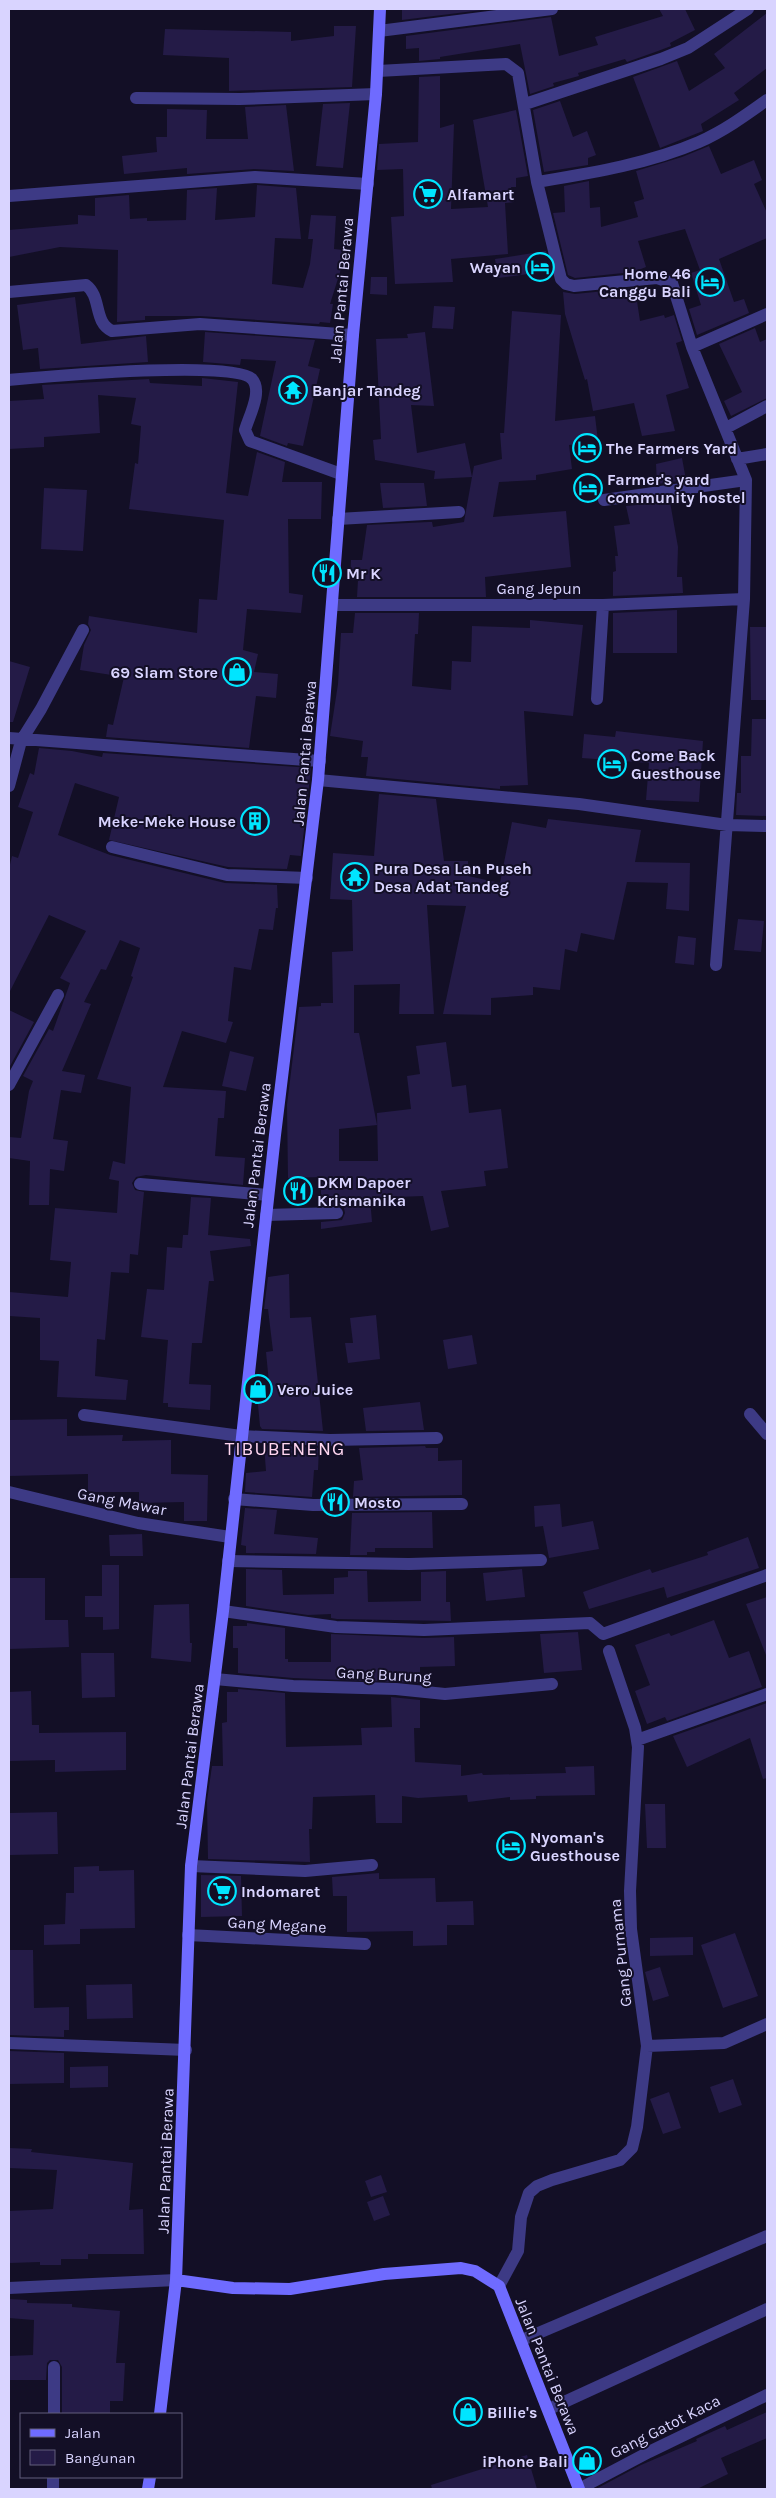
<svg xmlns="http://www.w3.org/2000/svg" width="776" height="2498" viewBox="0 0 776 2498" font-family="Karla,sans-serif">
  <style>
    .building { fill: #241b47 }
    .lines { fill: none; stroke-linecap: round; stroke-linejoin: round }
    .street { stroke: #3d3a85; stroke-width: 12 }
    .secondary { stroke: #6f6bff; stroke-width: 12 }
    .labels { text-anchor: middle; stroke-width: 4; stroke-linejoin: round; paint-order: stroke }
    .poi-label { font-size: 16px; font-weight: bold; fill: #d9d4ff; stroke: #130f26; text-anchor: start }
    .street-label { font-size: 16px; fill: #d9d4ff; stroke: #130f26 }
    .quarter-label { font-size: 19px; letter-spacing: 1px; fill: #ffd6f0; stroke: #130f26 }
  </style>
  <rect width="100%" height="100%" fill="#130f26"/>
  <path class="building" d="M402,9H490L402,20Z
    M659,9H685L695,30L670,43L671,46L658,51L627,62L625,59L578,73L579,76L553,83L554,86L530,94L520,44L440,57V59L419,61V48L406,49V36L551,17L559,56L598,45L595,37L663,16Z
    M767,13V68L734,93L739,100L701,124L703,131L660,148L633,77L677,61L689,91L725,68L714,54Z
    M334,26H356L352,87L229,91V58L163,55L165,29L291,32V41L334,36Z
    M440,76V128L454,124L451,209L488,207L473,120L516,110L528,176L516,178V187H511L514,202L505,203L508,254L451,259L453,282L395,284L391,217L404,216L403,169L377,170L379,144L418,142L419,77Z
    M560,101L573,137L587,131L596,155L588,158V165L544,172L533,110Z
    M350,103L343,168L316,166L323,104Z
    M286,105L294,171L254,169L187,174V168L124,174L122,156L157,152L156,137H167V109L207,110L206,139H248L245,107Z
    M709,146L721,174L754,160L762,180L754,184L767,213V238L719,259L734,302L744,299L749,313L697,335L689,309L701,305L691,273L700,270L685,229L638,241L646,267L633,272L575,278L568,275L553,213L565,212L564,186L589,181L590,208L600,207L601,227L638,217L634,202L644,199L636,171L682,157Z
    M257,185L296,188L301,239L275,238L272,284L303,288L310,264L313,239H308L311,215L336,216L334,249L343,250L341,269L330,304H333L330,323L320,322L319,324L200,316H145V320L117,322L118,250L60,247L9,257V230L78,224V215L95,216V198L129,195L130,219L147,218V221L186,220L187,190L217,188L215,220L255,217Z
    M546,251L551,271L498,278L495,259Z
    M371,277H387V295L370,294Z
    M635,288L640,321L664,315L665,318L674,315L682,341L676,343L689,388L666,395L675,431L642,436L634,403L593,411L587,379L585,380L565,314L563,292L575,294Z
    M75,297L81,344L146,336L148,362L40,369L38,348L23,350L17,305Z
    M434,306L455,307L453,329L432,328Z
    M512,311L561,315L555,421L595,416L598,441L569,445L572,469L536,475V480L499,482L493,517L566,511L571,567L485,577L486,597H357L358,580H350L351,560H362L367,525L429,522H432L433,527L464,522L472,477L434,479L435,471L375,460L373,440L381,439L376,339L408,338L407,334L425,332L434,406L411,405L417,453L465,443L472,477L474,466L502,459L500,433H504Z
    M755,328L760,342L767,339V398L731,416L724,401L742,392L719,344Z
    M205,332L315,340L308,366L320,369L303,446L288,443L287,446L260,436L276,361L241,359L240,365L203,362Z
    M202,378L238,382L226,493L248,496L257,452L285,462L282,482H322L321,519H288L289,593L303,595L301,613L247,609L243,650L258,654L254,672L278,674L276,698L256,696L249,748L106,737L108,724L113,725L124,677L80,670L84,645L91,630L88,624L89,616L197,633L199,599L217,600L224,520L129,509L135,463L138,464L141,426L131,424L136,398L98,395L100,433L44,437V447L9,449V401L44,399L42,385L149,379L150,383L202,386Z
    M682,458L686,480L657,484L656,464Z
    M380,483H424L427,506L383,508Z
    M44,488L87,490L83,551L41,549Z
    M670,502L678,547L677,577H682L683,593L613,596V572L616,571L615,556H618L614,526L630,524L626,506Z
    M677,610V653H613V613Z
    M355,613H419L418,634H415L412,686L451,690L452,661L471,662L472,626L530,628V620L583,625L573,716L524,711L528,785L500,786V789L366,776L368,757H361L363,741L330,736L338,684L341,633H353Z
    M750,627H767V700H751Z
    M9,661L30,667L13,722H9Z
    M752,719H767V816L736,815L737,793H741V756H751Z
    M616,731L703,741L699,802L646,800L649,763L582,758L584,734L615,737Z
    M39,748L72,751L102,757L103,753L311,768L301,856L290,855L287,869L228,867L109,840L119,797L75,783L58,835L110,855L225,883L277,885L278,908H276L273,930L259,929L251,970L234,967L228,1021L233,1022L226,1043L182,1031L163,1087L226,1091L224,1118H218L215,1156L245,1158L243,1185L146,1175L136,1177L132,1183L135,1190L144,1192L138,1255L130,1254L129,1273L111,1272L105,1340L97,1339L95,1376L128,1380L126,1400L57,1397L59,1361L40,1360V1318L9,1316V1292L68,1297L71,1262L50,1260L55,1208L117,1213L119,1181L109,1179L113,1161L125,1164L131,1087L97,1079L133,977L131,976L140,948L120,940L106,970L101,969L84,1002L91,1004L62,1071L85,1075L81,1093L61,1090L53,1139L68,1141L64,1171L50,1169L49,1205H29L30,1161L9,1158V1137L21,1138L29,1091L33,1081L23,1076L49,1029L53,1031L70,983L60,978L86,931L49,915L9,993V869L12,856L18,858L33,812L18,807L30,773L34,775Z
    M379,794L436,799L444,861H468V876L500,883L512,822L546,828L548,819L641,830L635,862L690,863L689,911L666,909L668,883L627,882L614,940L581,933L577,952L565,949L560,990L533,987V995L491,998V1015L443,1014L466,906L427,905L434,1014H399L400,984L354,985V1033H359L377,1125L339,1129V1161H378L377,1113L411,1109L407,1076L420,1074L416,1046L446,1042L452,1087L466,1085L469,1113L501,1109L508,1168L484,1171L486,1186L441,1191L449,1227L431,1231L423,1196L370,1198L372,1222L321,1229V1222L342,1220L345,1213L344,1208L337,1205H321V1177L288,1178L287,1105L299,1007L321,1006V1003H333L332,952L353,951L352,900L330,899L333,853L374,856Z
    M738,919L764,921L761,952L734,950Z
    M678,936L696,938L694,965L675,963Z
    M9,1010L34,1022L9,1068Z
    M230,1051L254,1057L246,1091L222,1086Z
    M191,1197L211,1198L208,1235L250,1239L251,1246L210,1251L214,1281H209L202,1343H192L189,1384L211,1385L210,1410L168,1407V1403H163L168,1340L141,1337L147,1289L164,1290L167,1247L182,1248L183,1235H188Z
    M289,1274L290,1318L311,1317L323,1431L262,1429L260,1426L256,1384L269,1383L266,1352L273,1351L268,1309H264L268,1277Z
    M376,1315L380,1359L348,1363L345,1343H353L350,1318Z
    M472,1335L477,1364L448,1369L443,1340Z
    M420,1402L424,1430L366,1431L363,1408Z
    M67,1419V1436L123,1435L122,1441L171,1440V1474L208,1475L207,1521H184V1502L139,1503V1492H88V1474L9,1476V1420Z
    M264,1445L319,1448L318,1470H314L312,1497L245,1492L246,1473L266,1471Z
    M425,1446L426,1448H438V1461L462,1460V1495L353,1497L354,1481L363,1480L359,1448Z
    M560,1504L562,1527L593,1521L599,1549L549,1558L543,1526L535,1527L534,1506Z
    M245,1508L277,1510L274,1534L318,1538L316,1554L246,1553V1546L241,1545Z
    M432,1512L433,1548H375V1552H367V1555H350L352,1513Z
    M142,1534L143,1556H110L109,1535Z
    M748,1537L759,1568L667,1598L664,1587L589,1609L583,1592L650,1569L652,1573L708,1555L707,1552Z
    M102,1565H119V1629L103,1630V1617H85V1596H102Z
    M246,1569L282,1570L283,1595L334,1594V1578L348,1577V1571H367L368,1602L421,1601V1572L446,1571V1602H450L451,1621L337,1619L331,1618V1614L308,1615L246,1606Z
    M522,1569L525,1597L486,1601L483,1573Z
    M9,1578H45V1620H68L69,1647L9,1649Z
    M767,1597V1655H766L746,1604Z
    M189,1604L190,1643H192L191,1662L151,1658L154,1605Z
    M714,1620L729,1658L749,1651L762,1687L667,1721L665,1717L647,1724L635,1691L650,1685L635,1645L669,1633L671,1636Z
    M247,1623L285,1628V1659H288V1662H331V1634L424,1638L454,1637L455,1666L420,1667V1683L293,1678L238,1673V1648H233V1626H247Z
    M578,1632L582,1670L544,1673L540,1634Z
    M81,1653H114L115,1697L82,1698Z
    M238,1689L285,1693L286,1747L362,1745L361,1728L392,1727L391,1697L420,1700V1728H414L415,1762L461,1765V1776L482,1773L483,1775L566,1773L565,1767L594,1766L595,1795L536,1796V1799L510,1800V1797L468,1802L467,1795L418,1798L402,1796V1823H376L375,1795L313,1797L312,1829H309L310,1862L208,1859L207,1801L212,1766H223L222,1723L227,1722V1692H238Z
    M31,1691L32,1725H39V1733L126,1732V1770L55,1772V1760L9,1761V1692Z
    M767,1703V1778L763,1779L750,1738L687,1767L673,1736Z
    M645,1804H665L666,1848H647Z
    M57,1812L58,1854L9,1855V1813Z
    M99,1866V1871L134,1870L135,1928L80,1929V1944L44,1945V1925L65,1924L66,1893H74V1867Z
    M379,1873V1879L435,1878L436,1902L473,1901L474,1925H447V1945L413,1946V1931L347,1932V1896H333L332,1877Z
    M201,1875L241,1876L242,1916L201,1917Z
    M735,1933L758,1996L723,2008L701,1945Z
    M693,1937V1955L650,1956V1938Z
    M9,1950H33L34,2008L69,2007V2030H64V2037L9,2035Z
    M660,1967L669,1996L653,2001L645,1972Z
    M132,1984L133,2018L87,2019L86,1985Z
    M9,2051L64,2053V2083L9,2084Z
    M108,2066V2087L70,2088V2067Z
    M733,2079L742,2105L719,2113L710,2087Z
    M669,2092L681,2128L663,2134L650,2099Z
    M9,2148L32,2149L31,2152L133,2163L129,2210L143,2209L144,2254H88V2259H61V2265H40V2262L9,2263V2211L53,2209L57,2170L9,2168Z
    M381,2175L387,2192L371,2197L365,2181Z
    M383,2196L390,2215L374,2221L367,2202Z
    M9,2299L27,2300V2303L72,2304V2307L120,2311L116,2363H125L123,2401H110V2414H62V2367L58,2360H50L47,2363L46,2380H9V2356L33,2355L34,2320L9,2318Z
    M767,2412V2438L721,2458L728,2474L697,2489H596L641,2465L697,2441L696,2439L725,2426L727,2430Z
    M527,2455L537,2489H432L431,2485Z"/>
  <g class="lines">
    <path class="street" d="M379,31L552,9
      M378,71L506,64L518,73L537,182L561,279L566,284L574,286L657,278L672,283L692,347L746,480L744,599L716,965
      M136,98L240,99L376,94
      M525,104L661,59L688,48L748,9
      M537,182C591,173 648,164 699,142C724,131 746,115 767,100
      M9,196L255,177L368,184
      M9,292L86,285C102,297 93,322 112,331L200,324L353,335
      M692,347L767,314
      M9,380C43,377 235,359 252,379C263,391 249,416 245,430L250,441L341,474
      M726,428L767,406
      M737,459L767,454
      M604,500L746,480
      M338,519L459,512
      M334,605H603L744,599
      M597,699L603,605
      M9,738L320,761
      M318,780L579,804L727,825L767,826
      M9,786L21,741L41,709L83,630
      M112,847L227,875L307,878
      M9,1085L58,995
      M140,1184L268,1195
      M266,1215L337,1213
      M750,1414L767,1434
      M84,1415L241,1436L330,1440L437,1438
      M9,1492L138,1523L230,1537
      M234,1499L313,1505L462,1504
      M228,1561L409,1564L541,1560
      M223,1611L336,1627L424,1630L590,1623L603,1634L767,1575
      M215,1679L293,1686L396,1689L445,1694L552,1684
      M637,1740L767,1694
      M191,1866L305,1871L372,1865
      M188,1935L365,1944
      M9,2043L186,2050
      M647,2046L724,2043L767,2024
      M499,2286L518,2251L521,2217L529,2193L537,2186L552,2180L620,2160L632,2148L637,2127L647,2046L631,1929L630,1891L638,1747L635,1728L609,1651
      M9,2288L176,2280
      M522,2340L767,2236
      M549,2409L767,2309
      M54,2414V2367
      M53,2489V2477
      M579,2489L649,2452L767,2395"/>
    <path class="secondary" d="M176,2280L233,2288L290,2289L384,2274L461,2268L475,2271L499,2286L579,2489
      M160,2414L176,2280L191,1866L223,1611L275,1135L318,780L353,335L376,94L380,9
      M148,2489L150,2477"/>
  </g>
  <defs>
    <symbol id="supermarket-ring" viewBox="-11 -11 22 22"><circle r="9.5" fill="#130f26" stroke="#00e5ff" stroke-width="1.5"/><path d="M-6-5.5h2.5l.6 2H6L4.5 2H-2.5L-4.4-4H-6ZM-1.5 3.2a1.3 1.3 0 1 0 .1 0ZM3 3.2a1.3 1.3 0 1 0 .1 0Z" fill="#00e5ff"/></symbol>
    <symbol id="hotel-ring" viewBox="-11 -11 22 22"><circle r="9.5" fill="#130f26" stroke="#00e5ff" stroke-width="1.5"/><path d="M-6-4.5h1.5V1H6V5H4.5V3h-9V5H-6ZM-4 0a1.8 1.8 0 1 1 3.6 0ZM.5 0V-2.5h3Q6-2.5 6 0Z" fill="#00e5ff"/></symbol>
    <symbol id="temple-ring" viewBox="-11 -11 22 22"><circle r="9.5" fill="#130f26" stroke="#00e5ff" stroke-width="1.5"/><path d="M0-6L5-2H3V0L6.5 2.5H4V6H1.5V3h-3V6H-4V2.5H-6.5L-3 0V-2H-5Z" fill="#00e5ff"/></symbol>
    <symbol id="restaurant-ring" viewBox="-11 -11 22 22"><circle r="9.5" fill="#130f26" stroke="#00e5ff" stroke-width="1.5"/><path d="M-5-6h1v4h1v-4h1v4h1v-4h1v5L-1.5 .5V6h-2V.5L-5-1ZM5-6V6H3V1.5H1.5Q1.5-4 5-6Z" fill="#00e5ff"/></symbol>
    <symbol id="shop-ring" viewBox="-11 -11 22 22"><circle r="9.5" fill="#130f26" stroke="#00e5ff" stroke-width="1.5"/><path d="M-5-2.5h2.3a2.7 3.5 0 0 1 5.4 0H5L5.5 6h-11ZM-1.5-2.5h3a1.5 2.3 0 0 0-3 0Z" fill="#00e5ff"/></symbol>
    <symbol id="building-ring" viewBox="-11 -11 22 22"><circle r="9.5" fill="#130f26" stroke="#00e5ff" stroke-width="1.5"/><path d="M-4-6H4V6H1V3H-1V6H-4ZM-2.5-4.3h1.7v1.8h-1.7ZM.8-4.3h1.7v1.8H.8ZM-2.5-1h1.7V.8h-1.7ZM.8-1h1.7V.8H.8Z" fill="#00e5ff"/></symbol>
  </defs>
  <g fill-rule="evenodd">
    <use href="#supermarket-ring" x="412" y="178" width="32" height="32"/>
    <use href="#hotel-ring" x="524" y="251" width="32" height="32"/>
    <use href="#hotel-ring" x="694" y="266" width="32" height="32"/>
    <use href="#temple-ring" x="277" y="374" width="32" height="32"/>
    <use href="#hotel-ring" x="571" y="432" width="32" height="32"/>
    <use href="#hotel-ring" x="572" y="472" width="32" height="32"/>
    <use href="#restaurant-ring" x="311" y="557" width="32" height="32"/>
    <use href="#shop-ring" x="221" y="656" width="32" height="32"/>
    <use href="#hotel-ring" x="596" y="748" width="32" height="32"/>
    <use href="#building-ring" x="239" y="805" width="32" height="32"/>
    <use href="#temple-ring" x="339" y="861" width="32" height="32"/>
    <use href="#restaurant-ring" x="282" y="1175" width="32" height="32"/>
    <use href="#shop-ring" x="242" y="1373" width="32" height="32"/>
    <use href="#restaurant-ring" x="319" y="1486" width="32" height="32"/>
    <use href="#hotel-ring" x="495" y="1830" width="32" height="32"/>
    <use href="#supermarket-ring" x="206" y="1875" width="32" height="32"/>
    <use href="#shop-ring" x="452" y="2396" width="32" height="32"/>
    <use href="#shop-ring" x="571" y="2445" width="32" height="32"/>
  </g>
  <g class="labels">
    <g class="poi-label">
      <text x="447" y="200">Alfamart</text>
      <text x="521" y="273" text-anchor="end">Wayan</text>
      <text x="691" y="279" text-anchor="end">Home 46<tspan x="691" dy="18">Canggu Bali</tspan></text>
      <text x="312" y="396">Banjar Tandeg</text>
      <text x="606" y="454">The Farmers Yard</text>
      <text x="607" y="485">Farmer's yard<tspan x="607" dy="18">community hostel</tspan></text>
      <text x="346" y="579">Mr K</text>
      <text x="218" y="678" text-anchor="end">69 Slam Store</text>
      <text x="631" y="761">Come Back<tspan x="631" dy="18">Guesthouse</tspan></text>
      <text x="236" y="827" text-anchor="end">Meke-Meke House</text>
      <text x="374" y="874">Pura Desa Lan Puseh<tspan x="374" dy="18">Desa Adat Tandeg</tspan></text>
      <text x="317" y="1188">DKM Dapoer<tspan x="317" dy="18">Krismanika</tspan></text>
      <text x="277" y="1395">Vero Juice</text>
      <text x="354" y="1508">Mosto</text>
      <text x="530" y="1843">Nyoman's<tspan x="530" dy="18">Guesthouse</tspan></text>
      <text x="241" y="1897">Indomaret</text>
      <text x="487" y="2418">Billie's</text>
      <text x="568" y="2467" text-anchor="end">iPhone Bali</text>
    </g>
    <g class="street-label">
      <text transform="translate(341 290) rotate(-85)" y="6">Jalan Pantai Berawa</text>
      <text x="539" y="594">Gang Jepun</text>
      <text transform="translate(304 753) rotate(-85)" y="6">Jalan Pantai Berawa</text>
      <text transform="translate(256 1155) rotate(-83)" y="6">Jalan Pantai Berawa</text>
      <text transform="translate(122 1501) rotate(11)" y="6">Gang Mawar</text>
      <text transform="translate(384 1674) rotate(3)" y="6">Gang Burung</text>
      <text transform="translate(189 1756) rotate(-83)" y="6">Jalan Pantai Berawa</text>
      <text transform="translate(277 1924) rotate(3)" y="6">Gang Megane</text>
      <text transform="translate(620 1953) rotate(-96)" y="6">Gang Purnama</text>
      <text transform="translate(165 2161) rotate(-88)" y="6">Jalan Pantai Berawa</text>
      <text transform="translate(548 2366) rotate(68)" y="6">Jalan Pantai Berawa</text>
      <text transform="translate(665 2426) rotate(-27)" y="6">Gang Gatot Kaca</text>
    </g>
    <g class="quarter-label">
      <text x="285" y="1455">TIBUBENENG</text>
    </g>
  </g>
  <rect width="776" height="2498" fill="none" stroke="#d9d4ff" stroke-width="20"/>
  <rect x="20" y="2413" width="162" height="65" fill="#130f26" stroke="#625e7d"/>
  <rect x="30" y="2429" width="25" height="8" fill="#6f6bff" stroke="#625e7d"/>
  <text x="65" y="2438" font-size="15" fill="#d9d4ff">Jalan</text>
  <rect x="30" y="2450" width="25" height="15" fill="#241b47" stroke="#625e7d"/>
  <text x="65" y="2463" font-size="15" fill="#d9d4ff">Bangunan</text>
</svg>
